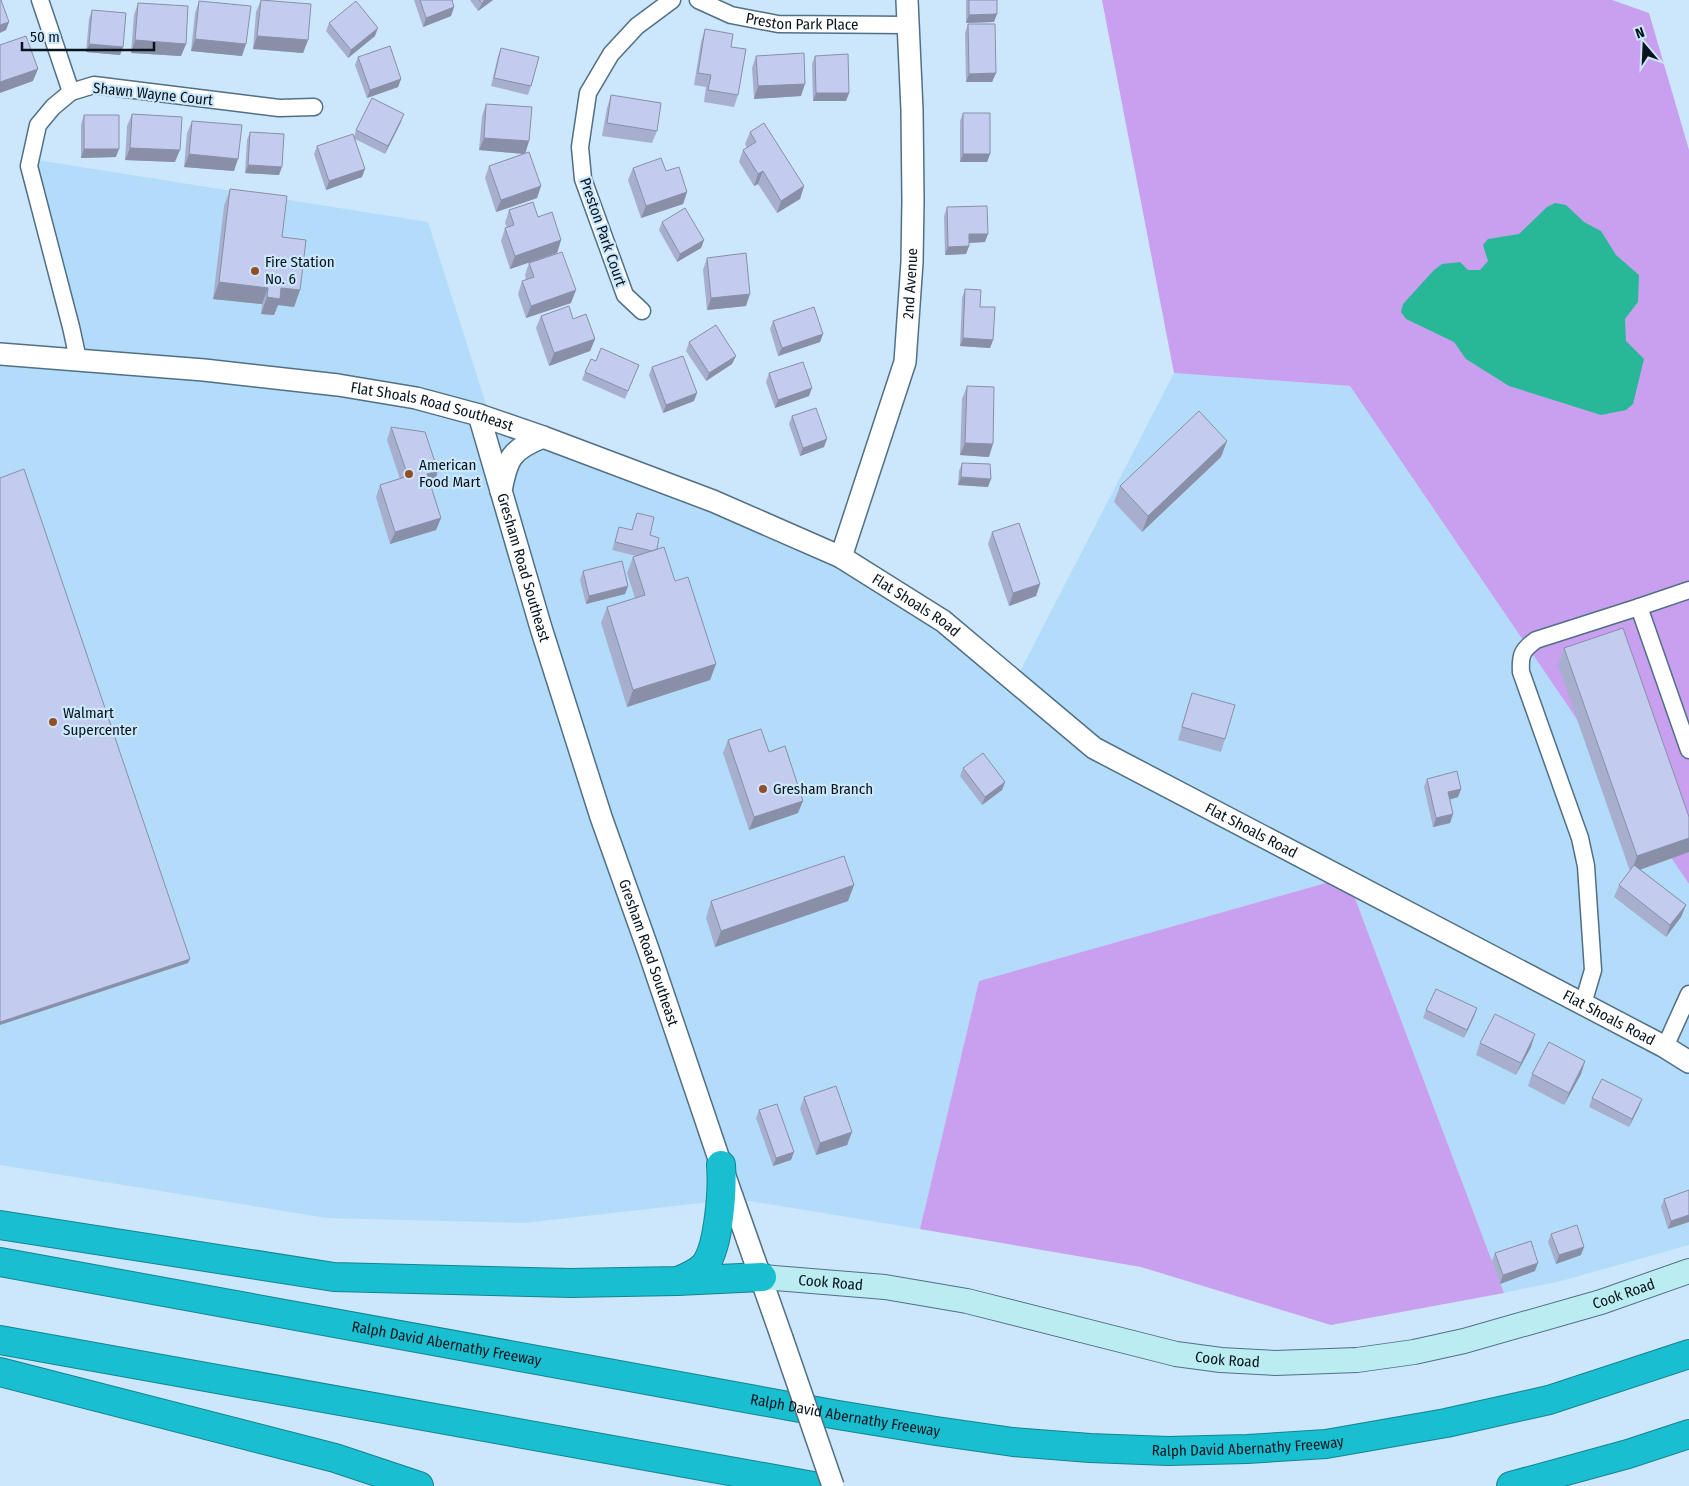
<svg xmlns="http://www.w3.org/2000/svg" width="1689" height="1486" viewBox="0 0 1689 1486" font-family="'Fira Sans Condensed',sans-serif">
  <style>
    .built { fill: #b3dcfa }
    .green { fill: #c99ff0 }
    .water { fill: #29b897 }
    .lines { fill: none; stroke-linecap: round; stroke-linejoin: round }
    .minor-casing { stroke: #516f85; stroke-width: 19 }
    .tertiary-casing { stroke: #516f85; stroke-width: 24 }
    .secondary-casing { stroke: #516f85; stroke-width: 26 }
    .motorway-casing { stroke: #138391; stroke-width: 30 }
    .minor { stroke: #fff; stroke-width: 16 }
    .tertiary { stroke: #fff; stroke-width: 21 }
    .secondary { stroke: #baecf1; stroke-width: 24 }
    .motorway { stroke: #19bfd0; stroke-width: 28 }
    .tertiary-bridge-casing { stroke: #516f85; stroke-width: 24; stroke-linecap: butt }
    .tertiary-bridge { stroke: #fff; stroke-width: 21 }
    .wall { fill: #a8afce }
    .shaded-wall { fill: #888fa7 }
    .building { fill: #c3ccef; stroke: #888fa7 }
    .poi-dot { fill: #944e25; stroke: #cce7fb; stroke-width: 2 }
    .labels { text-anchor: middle; stroke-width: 4.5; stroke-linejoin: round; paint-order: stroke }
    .street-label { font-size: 15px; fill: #08141d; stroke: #cce7fb }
    .poi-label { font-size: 15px; fill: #08141d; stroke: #cce7fb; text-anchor: start }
  </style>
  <rect width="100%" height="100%" fill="#cce7fb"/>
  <path class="built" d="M31,159L428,222L486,404L517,418L841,557L1012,687L1174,373L1350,386L1689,884V1245L1561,1281L1504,1293L1347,877L979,981L920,1229L737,1199L524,1223L327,1218L0,1165V364L90,368Z"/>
  <path class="green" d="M1102,0H1612L1649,13L1689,150V884L1350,386L1174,373Z
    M1347,877L1504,1293L1331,1325L1141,1267L920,1229L979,981Z"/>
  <path class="water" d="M1555,203L1566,205L1584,222L1601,231L1616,255L1639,275L1638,302L1625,319L1626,341L1644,359L1633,404L1626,410L1601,415L1509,386L1466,359L1454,342L1406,319L1401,312L1403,304L1434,270L1442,264L1460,262L1468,270H1480L1488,261L1483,245L1488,239L1519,234L1547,207Z"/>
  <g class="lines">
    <defs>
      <g id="minor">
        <path d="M40,0L71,92"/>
        <path id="s1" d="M698,0L731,15L778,24L908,25"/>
        <path d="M642,311L625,295L583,179L580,147L588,93L611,54L637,26L672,0"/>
        <path d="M78,359L71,327L29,166L38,125L53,107L71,92L94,85L279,108L314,107"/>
        <path d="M1639,607L1689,590"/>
        <path d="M1583,1004L1593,970L1586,866L1580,838L1521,672C1520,655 1522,650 1536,640L1639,607L1689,750"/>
        <path d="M1665,1047L1689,994"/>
      </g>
      <g id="tertiary">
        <path id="s2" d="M0,354L204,370L338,385L416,398L479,415L543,437L713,501L841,557L943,621L1094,748L1665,1047L1689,1062"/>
        <path id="s3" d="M479,415L541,628L601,817L649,952L721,1165L782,1338"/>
        <path d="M501,491C507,458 511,450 543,437"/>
        <path id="s4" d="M841,557L905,362L912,262L913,201L912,110L907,0"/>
      </g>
      <g id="secondary">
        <path id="s5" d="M762,1277L885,1287L967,1301L1176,1354L1221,1360L1275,1363L1357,1360L1414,1352L1464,1341L1601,1302L1689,1271"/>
      </g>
      <g id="motorway">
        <path d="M0,1225L334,1277L571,1283L677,1281L762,1277"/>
        <path id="s6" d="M0,1262L838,1415L936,1431L1013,1442L1090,1448L1168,1451L1247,1449L1326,1444L1446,1423L1549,1400L1689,1354"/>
        <path d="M678,1281C688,1277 698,1273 705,1265C719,1246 723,1189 721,1165"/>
        <path d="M0,1340L813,1486"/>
        <path d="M0,1372L335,1458L419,1486"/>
        <path d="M1511,1486L1628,1454L1689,1434"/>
      </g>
    </defs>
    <use href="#minor" class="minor-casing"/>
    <use href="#tertiary" class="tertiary-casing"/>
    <use href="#secondary" class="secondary-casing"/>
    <use href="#motorway" class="motorway-casing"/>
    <use href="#minor" class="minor"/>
    <use href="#tertiary" class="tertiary"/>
    <use href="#secondary" class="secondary"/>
    <use href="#motorway" class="motorway"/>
    <defs>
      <path id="tertiary-bridge" d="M782,1338L833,1486"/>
    </defs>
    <use href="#tertiary-bridge" class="tertiary-bridge-casing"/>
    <use href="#tertiary-bridge" class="tertiary-bridge"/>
  </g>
  <path class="wall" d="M261,0L308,40L303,53L253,49L256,12Z
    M414,0H452L454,7L451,16L423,27Z
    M470,0H493L478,11Z
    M966,0H997L994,22L966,23Z
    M199,1L242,56L191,51L195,13Z
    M138,3L186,44L181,56L131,53L134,15Z
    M92,10L123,47L120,55L86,52L89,19Z
    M329,23L375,36L348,58L326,31Z
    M968,24L996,73L992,82H966L965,33Z
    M705,29L738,95L734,107L704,102L706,87L694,85L701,42Z
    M501,48L531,86L528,95L491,86L498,56Z
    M756,56L801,96L754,99L752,68Z
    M815,56L849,93L846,101H813L812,64Z
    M358,57L401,79L398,87L367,98L355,65Z
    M611,95L657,131L652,143L602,136L607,108Z
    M486,104L529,141L525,153L541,186L537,198L496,212L485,178L489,166L524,154L479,150L482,116Z
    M963,113L990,154L987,162H960V121Z
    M132,114L175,162L125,160L127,126Z
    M84,115L116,157L81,158V124Z
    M192,121L234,171L184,167L187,133Z
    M401,122L385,154L355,139L362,177L326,190L314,154L317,146L354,137L356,130Z
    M250,132L279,175L245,173L247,140Z
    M750,132L804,186L800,199L777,213L758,184L754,186L739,162L743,150L747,148L745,144Z
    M633,168L666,171L687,192L683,204L641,218L628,180Z
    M230,189L282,237L300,290L294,307L278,305L274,315L261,314L262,304L213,299L224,206Z
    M947,207L985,242L969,243V246L966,254L945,255L944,216Z
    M509,210L538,217L561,240L557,253L510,269L501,241L505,228H507L505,223Z
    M662,222L704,240L701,248L677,262L659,230Z
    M707,258L746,306L707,310L703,270Z
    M529,263L571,303L526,318L518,294L522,281L526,280L525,275Z
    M965,289L980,307L993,340L990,348L960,346L962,298Z
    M541,316L573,319L595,339L590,351L549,366L536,328Z
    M773,321L823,334L820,342L778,356L770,329Z
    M689,342L732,364L706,381L686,351Z
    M596,361L639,365L625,399L582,380L585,372Z
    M652,367L694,401L663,413L649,375Z
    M769,373L809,396L775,408L766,382Z
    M967,386L989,457L960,455L962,399Z
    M792,416L824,447L800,456L789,424Z
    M391,427L434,483L430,484L441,518L436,530L390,544L376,497L380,485L400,479L387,440Z
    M1221,457L1142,532L1114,502L1120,486Z
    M962,463L988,487L958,485L959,471Z
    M637,513L675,581L716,664L710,680L627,707L601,623L607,607L635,598L627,573L633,557L636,556L612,550L619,527L632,530Z
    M992,532L1040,584L1036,596L1009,606L988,544Z
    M583,571L628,586L625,594L586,604L580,580Z
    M1564,648L1689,852L1640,869L1686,905L1681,917L1666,937L1614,897L1619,885L1630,871L1558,665Z
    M1192,693L1225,739L1221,752L1178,740L1188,705Z
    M728,740L769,752L798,813L749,830L723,753Z
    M963,768L1005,782L1002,790L982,805L960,776Z
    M1427,779L1461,789L1458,797L1450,799L1453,814L1450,823L1433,827L1424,787Z
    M854,885L848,901L715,947L706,918L711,901Z
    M1477,1008L1464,1038L1423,1018L1426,1010Z
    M1480,1043L1531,1047L1516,1075L1476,1055Z
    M1585,1061L1581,1074L1564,1105L1528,1086L1532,1074Z
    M804,1097L852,1132L847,1145L816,1155L800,1109Z
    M1592,1098L1642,1099L1639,1107L1629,1127L1589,1107Z
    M759,1110L791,1160L773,1166L756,1118Z
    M1689,1190L1668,1229L1661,1207L1664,1199Z
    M1551,1234L1581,1255L1556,1264L1548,1242Z
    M1495,1253L1535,1271L1500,1284L1492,1261Z"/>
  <path class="shaded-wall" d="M485,0H493L478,11L482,3Z
    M454,7L451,16L423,27L426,18Z
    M997,14L994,22L966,23L969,15Z
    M9,22L6,30L0,33V25Z
    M378,28L375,36L348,58L351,50Z
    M257,36L308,40L303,53L253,49Z
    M195,39L246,44L242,56L191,51Z
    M135,40L186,44L181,56L131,53Z
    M89,44L123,47L120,55L86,52Z
    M38,69L33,81L0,93V82Z
    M996,73L992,82H966L969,74Z
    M401,79L398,87L367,98L370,90Z
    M805,84L801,96L754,99L758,86Z
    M816,93H849L846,101H813Z
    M404,114L401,122L385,154L388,146Z
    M484,138L529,141L525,154L479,150Z
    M130,148L180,150L175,162L125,160Z
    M84,149H119L116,157L81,158Z
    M189,154L238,159L234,171L184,167Z
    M963,154H990L987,162H960Z
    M248,165L282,167L279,175L245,173Z
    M365,169L362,177L326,190L329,181Z
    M763,171L758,184L754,186L758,174Z
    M541,186L537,198L496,212L501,200Z
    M804,186L800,199L777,213L781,201Z
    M687,192L683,204L641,218L646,206Z
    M969,234H988L985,242L966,243Z
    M561,240L557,253L510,269L515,256Z
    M704,240L701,248L677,262L680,254Z
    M969,246L966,254L945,255L948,247Z
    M219,282L268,288L262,304L213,299Z
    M281,288L300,290L294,307L278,305L274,315L261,314L267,297Z
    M576,290L571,303L526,318L531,306Z
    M750,294L746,306L707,310L711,298Z
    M823,334L820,342L778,356L782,348Z
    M963,338L993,340L990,348L960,346Z
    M595,339L590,351L549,366L554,353Z
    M736,356L732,364L706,381L709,373Z
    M812,388L809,396L775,408L778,400Z
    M697,393L694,401L663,413L666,405Z
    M827,439L824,447L800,456L803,448Z
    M1227,441L1221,457L1142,532L1148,516Z
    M965,443L993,444L989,457L960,455Z
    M438,471L434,483L423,486L427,474Z
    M961,477L991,479L988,487L958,485Z
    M441,518L436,530L390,544L395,532Z
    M1040,584L1036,596L1009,606L1013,593Z
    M628,586L625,594L586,604L589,596Z
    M716,664L710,680L627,707L633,690Z
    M1005,782L1002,790L982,805L985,797Z
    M1461,789L1458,797L1445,801L1448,792Z
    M803,801L798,813L749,830L754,817Z
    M1453,814L1450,823L1433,827L1436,818Z
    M1689,838V852L1631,873L1637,856Z
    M854,885L848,901L715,947L721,931Z
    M1686,905L1681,917L1666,937L1670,925Z
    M190,959L188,963L0,1025V1022Z
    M1477,1008L1474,1017L1464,1038L1467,1030Z
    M1535,1034L1531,1047L1516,1075L1521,1063Z
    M1585,1061L1581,1074L1564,1105L1569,1093Z
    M1642,1099L1639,1107L1629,1127L1632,1119Z
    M852,1132L847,1145L816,1155L820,1143Z
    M794,1152L791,1160L773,1166L776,1158Z
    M1689,1215V1222L1668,1229L1671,1221Z
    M1584,1247L1581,1255L1556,1264L1559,1255Z
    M1538,1263L1535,1271L1500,1284L1503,1275Z"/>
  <path class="building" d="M0,0H1L9,22L0,25Z
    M261,0L311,4L308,40L257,36Z
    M420,0H452L454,7L426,18Z
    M479,0H485L482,3Z
    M969,0H997V14L969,15Z
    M199,1L251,6L246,44L195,39Z
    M356,1L378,28L351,50L329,23Z
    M138,3L188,6L186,44L135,40Z
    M92,10L126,13L123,47L89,44Z
    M968,24H995L996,73L969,74Z
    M705,29L733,34L731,47L746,49L738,95L708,90L711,75L698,73Z
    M26,36L38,69L0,82V45Z
    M390,46L401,79L370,90L358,57Z
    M501,48L539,57L531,86L494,78Z
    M804,53L805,84L758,86L756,56Z
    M848,54L849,93H816L815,56Z
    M611,95L661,103L657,131L607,123Z
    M372,98L404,114L388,146L356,130Z
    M486,104L532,107L529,141L484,138Z
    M963,113H990V154H963Z
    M132,114L182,117L180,150L130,148Z
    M84,115H119V149H84Z
    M192,121L242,125L238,159L189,154Z
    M764,123L804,186L781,201L763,171L758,174L743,150L756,142L750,132Z
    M250,132L284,134L282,167L248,165Z
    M353,134L365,169L329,181L317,146Z
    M529,152L541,186L501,200L489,166Z
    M661,158L666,171L679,167L687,192L646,206L633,168Z
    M230,189L287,196L282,237L306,240L300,290L281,288L280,299L267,297L268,288L219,282Z
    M533,202L538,217L552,212L561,240L515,256L505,228L514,225L509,210Z
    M987,206L988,234H969V246L948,247L947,207Z
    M685,208L704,240L680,254L662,222Z
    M562,252L576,290L531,306L522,281L534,277L529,263Z
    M746,253L750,294L711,298L707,258Z
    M965,289L981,290L980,307H995L993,340L963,338Z
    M569,306L573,319L586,314L595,339L554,353L541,316Z
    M814,307L823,334L782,348L773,321Z
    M716,325L736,356L709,373L689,342Z
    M601,348L639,365L628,391L585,372L591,359L596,361Z
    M683,356L697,393L666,405L652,367Z
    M803,362L812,388L778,400L769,373Z
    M967,386L994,387L993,444L965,443Z
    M816,408L827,439L803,448L792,416Z
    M1199,411L1227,441L1148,516L1120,486Z
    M391,427L425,432L438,471L427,474L441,518L395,532L380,485L408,476Z
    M962,463L990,464L991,479L961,477Z
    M24,469L190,959L0,1022V478Z
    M637,513L654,517L650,535L659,538L657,549L652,551L615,542L619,527L632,530Z
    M1019,523L1040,584L1013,593L992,532Z
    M664,547L675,581L688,577L716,664L633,690L607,607L645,595L633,557Z
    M622,561L628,586L589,596L583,571Z
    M1623,628L1689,817V838L1637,856L1564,648Z
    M1192,693L1235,705L1225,739L1182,727Z
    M761,729L769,752L785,746L803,801L754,817L728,740Z
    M983,753L1005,782L985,797L963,768Z
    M1457,771L1461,789L1448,792L1453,814L1436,818L1427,779Z
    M844,856L854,885L721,931L711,901Z
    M1634,865L1686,905L1670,925L1619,885Z
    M1436,989L1477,1008L1467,1030L1426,1010Z
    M1495,1014L1535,1034L1521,1063L1480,1043Z
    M1549,1042L1585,1061L1569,1093L1532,1074Z
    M1602,1079L1642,1099L1632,1119L1592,1098Z
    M836,1086L852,1132L820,1143L804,1097Z
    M777,1104L794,1152L776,1158L759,1110Z
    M1689,1190V1215L1671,1221L1664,1199Z
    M1577,1225L1584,1247L1559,1255L1551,1234Z
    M1531,1241L1538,1263L1503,1275L1495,1253Z"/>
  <g class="poi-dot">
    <circle cx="255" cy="271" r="5"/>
    <circle cx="409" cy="474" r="5"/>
    <circle cx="53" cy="722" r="5"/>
    <circle cx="763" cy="789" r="5"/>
  </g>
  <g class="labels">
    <g class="street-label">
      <text dy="5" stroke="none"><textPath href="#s1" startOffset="108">Preston Park Place</textPath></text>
      <text transform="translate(153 94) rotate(6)" y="5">Shawn Wayne Court</text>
      <text transform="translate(603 232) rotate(71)" y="5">Preston Park Court</text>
      <text dy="5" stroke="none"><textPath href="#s4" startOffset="284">2nd Avenue</textPath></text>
      <text dy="5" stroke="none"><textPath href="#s2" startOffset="436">Flat Shoals Road Southeast</textPath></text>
      <text dy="5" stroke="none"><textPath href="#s3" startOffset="159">Gresham Road Southeast</textPath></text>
      <text dy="5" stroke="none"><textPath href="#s2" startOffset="962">Flat Shoals Road</textPath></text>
      <text dy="5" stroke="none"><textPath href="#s2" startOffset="1368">Flat Shoals Road</textPath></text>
      <text dy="5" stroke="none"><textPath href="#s3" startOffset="564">Gresham Road Southeast</textPath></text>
      <text dy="5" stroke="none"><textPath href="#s2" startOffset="1772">Flat Shoals Road</textPath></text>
      <text dy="5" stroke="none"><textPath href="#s5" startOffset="69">Cook Road</textPath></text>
      <text dy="5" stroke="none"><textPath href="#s5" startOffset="879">Cook Road</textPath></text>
      <text dy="5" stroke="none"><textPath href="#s6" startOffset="454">Ralph David Abernathy Freeway</textPath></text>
      <text dy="5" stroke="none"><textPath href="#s5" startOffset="474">Cook Road</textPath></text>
      <text dy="5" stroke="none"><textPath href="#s6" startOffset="859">Ralph David Abernathy Freeway</textPath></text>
      <text dy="5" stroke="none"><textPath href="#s6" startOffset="1264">Ralph David Abernathy Freeway</textPath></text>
    </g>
    <g class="poi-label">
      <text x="265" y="267">Fire Station<tspan x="265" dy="17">No. 6</tspan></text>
      <text x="419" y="470">American<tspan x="419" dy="17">Food Mart</tspan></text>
      <text x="63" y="718">Walmart<tspan x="63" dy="17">Supercenter</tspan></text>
      <text x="773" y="794">Gresham Branch</text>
    </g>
  </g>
  <g transform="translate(1644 45) rotate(341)" stroke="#cce7fb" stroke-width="4" paint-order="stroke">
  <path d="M0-4L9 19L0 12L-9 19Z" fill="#08141d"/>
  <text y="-8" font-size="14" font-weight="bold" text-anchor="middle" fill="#08141d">N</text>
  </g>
  <path d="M22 42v8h132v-8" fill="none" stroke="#08141d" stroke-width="2.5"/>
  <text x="30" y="42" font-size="15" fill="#08141d" stroke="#cce7fb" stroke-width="4" paint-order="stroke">50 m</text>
</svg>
